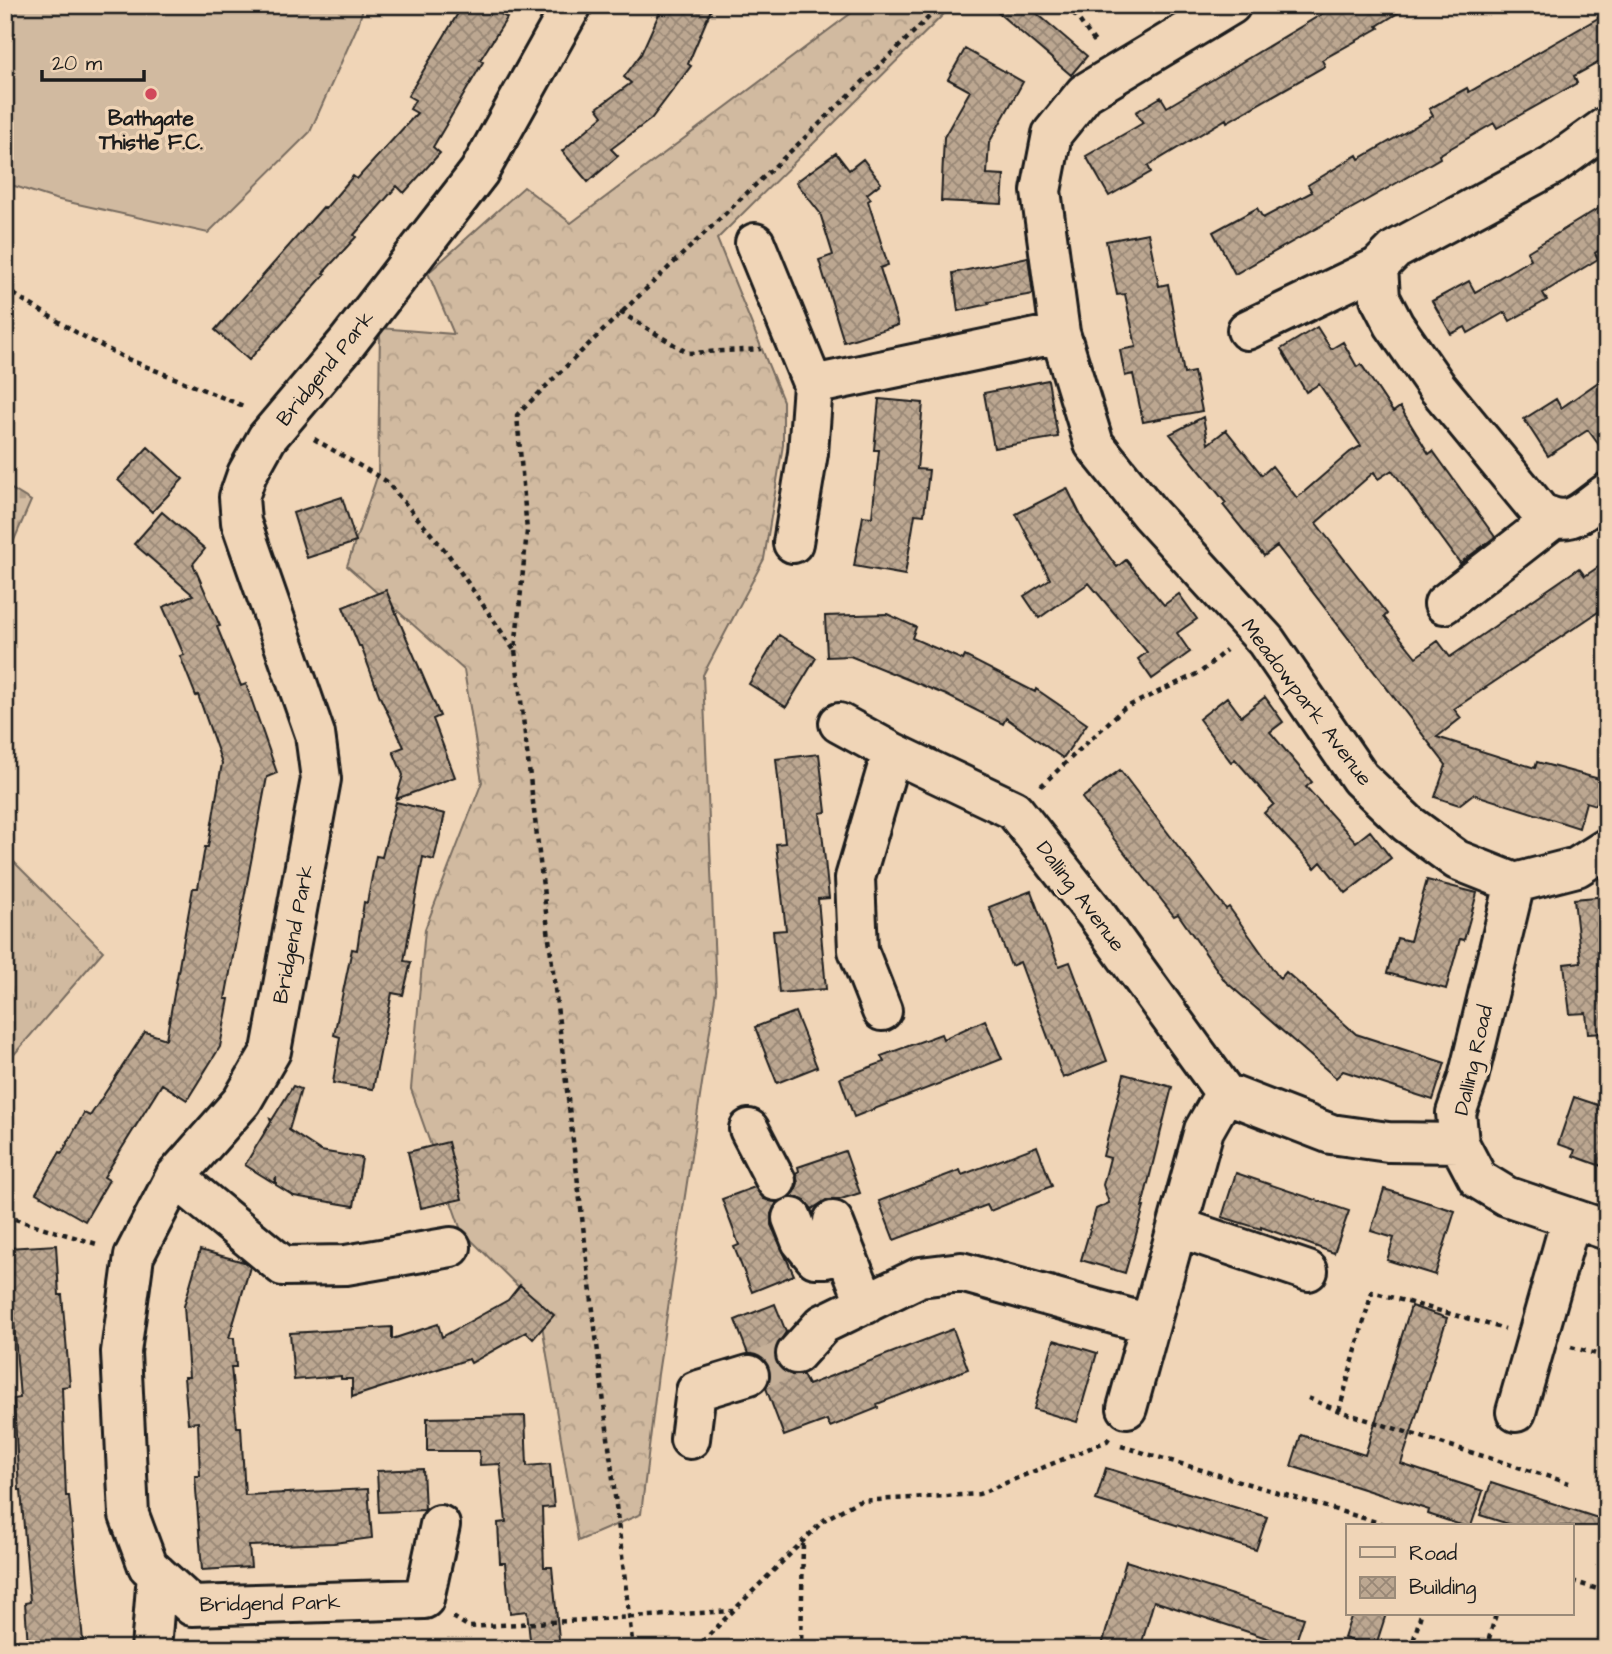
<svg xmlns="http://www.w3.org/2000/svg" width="1612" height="1654" viewBox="0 0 1612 1654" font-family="'Architects Daughter',sans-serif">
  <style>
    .grass { fill: url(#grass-tufts); stroke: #766b5e; stroke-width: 2 }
    .forest { fill: url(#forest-crowns); stroke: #766b5e; stroke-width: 2 }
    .cemetery { fill: url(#cemetery-stones); stroke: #766b5e; stroke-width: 2 }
    .pitch { fill: #d1baa0; stroke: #766b5e; stroke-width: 2 }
    .building { fill: url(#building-cross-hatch); stroke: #1c1c1c; stroke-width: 2 }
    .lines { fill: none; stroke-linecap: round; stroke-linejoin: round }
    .minor-tunnel { stroke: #c6b098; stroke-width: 38; stroke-dasharray: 38 19; stroke-linecap: butt }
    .minor-casing { stroke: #1c1c1c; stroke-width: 44 }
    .path { stroke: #1c1c1c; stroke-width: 4.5; stroke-dasharray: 5 5; stroke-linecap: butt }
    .minor { stroke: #f0d5b7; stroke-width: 38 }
    .poi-dot { fill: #d1495b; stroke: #f0d5b7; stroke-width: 2.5 }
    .labels { text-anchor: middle; stroke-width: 7; stroke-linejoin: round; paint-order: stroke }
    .poi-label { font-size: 21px; font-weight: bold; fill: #1c1c1c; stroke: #f0d5b7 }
    .street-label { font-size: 21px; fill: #1c1c1c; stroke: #f0d5b7 }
  </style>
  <defs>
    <pattern id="grass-tufts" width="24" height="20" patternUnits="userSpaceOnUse" patternTransform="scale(1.75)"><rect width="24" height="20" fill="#d1baa0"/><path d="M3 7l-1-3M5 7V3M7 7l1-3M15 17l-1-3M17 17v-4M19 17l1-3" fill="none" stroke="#b39f89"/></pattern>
    <pattern id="forest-crowns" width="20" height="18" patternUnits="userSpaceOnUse" patternTransform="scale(1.75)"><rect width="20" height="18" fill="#d1baa0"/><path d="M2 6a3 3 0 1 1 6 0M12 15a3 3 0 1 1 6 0" fill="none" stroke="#b39f89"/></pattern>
    <pattern id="cemetery-stones" width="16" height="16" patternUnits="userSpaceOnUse" patternTransform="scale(1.75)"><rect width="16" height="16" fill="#d1baa0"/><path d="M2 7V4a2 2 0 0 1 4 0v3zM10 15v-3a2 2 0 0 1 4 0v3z" fill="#b39f89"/></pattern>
    <pattern id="building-cross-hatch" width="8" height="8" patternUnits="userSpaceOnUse" patternTransform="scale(1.75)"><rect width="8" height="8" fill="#bca791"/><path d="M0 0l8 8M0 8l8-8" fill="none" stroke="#988776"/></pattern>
  </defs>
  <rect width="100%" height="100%" fill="#f0d5b7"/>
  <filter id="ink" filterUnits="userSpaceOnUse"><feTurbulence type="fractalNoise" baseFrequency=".0143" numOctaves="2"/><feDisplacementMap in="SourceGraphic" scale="14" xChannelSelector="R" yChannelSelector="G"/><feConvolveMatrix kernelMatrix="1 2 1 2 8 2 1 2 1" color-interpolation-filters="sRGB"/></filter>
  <g filter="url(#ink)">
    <path class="grass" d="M5,853L103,951L5,1065Z"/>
    <path class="forest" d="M862,5H953L717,239L783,401V445L764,559L703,675L716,991L658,1374L641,1514L578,1541L539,1307L461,1230L411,1089L425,929L482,782L464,670L347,566L378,474L380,328L454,334L428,273L524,187L571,223Z"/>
    <path class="cemetery" d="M5,485L31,501L5,561Z"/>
    <path class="pitch" d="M5,5H364L358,25L310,132L208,233L55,199L5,183Z"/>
    <path class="building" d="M463,5H487L507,18L480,60L483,62L433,147L440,153L404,193L397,186L354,235L356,237L323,273L325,274L249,360L215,330L323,207L325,209L353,176L357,179L417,113L410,109L415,100L408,96Z
      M663,5H713L688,64L691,66L651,119L611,149L618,156L588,182L562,151L603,116L597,108L631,83L624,77L641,54Z
      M989,5H1027L1087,56L1071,75Z
      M1337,5H1411L1377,26L1379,28L1322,60L1325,66L1227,122L1226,119L1148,166L1151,172L1109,196L1086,156L1143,123L1136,112L1161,97L1167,107Z
      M1607,13V58L1574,76L1577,83L1497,128L1494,123L1439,155L1440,158L1388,188L1235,274L1213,232L1257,208L1263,218L1312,192L1308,185L1357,155L1359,159L1433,116L1429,109L1467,88L1469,92Z
      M965,49L1023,82L989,143L987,174L1004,175L1002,204L941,201L944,137L970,91L948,79Z
      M836,153L849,170L863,159L881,183L867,194L871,199L868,201L888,265L880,268L898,325L844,342L819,260L833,255L820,213L796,182Z
      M1607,203V246L1595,253L1598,259L1543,293L1547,300L1510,321L1505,312L1468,333L1465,327L1451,334L1432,301L1469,281L1475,292L1531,259L1527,252Z
      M1148,233L1159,286L1168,284L1184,374L1194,372L1202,411L1143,422L1133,374L1125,376L1120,350L1136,347L1125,294L1117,295L1106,241Z
      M1028,257L1033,294L988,302L989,304L958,311L953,273Z
      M1317,327L1331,349L1343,342L1357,367L1361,364L1393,412L1400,407L1429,454L1433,451L1495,537L1460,563L1392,470L1378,479L1374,472L1316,523L1387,614L1384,617L1416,657L1438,641L1450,657L1579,568L1585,576L1607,561V606L1454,709L1461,718L1437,737L1535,768L1537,762L1603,780L1596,805L1586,802L1579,828L1473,794L1459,805L1435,797L1446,765L1277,546L1264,556L1223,505L1226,503L1170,434L1203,417L1208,444L1226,430L1262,475L1272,466L1297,498L1350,452L1361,446L1319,384L1306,392L1281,349Z
      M1607,376V456L1588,430L1548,456L1524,419L1556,399L1561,408Z
      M1048,380L1058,437L994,448L984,393Z
      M879,399L923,403L917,469L929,470L924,515L915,514L905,575L854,566L863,516L872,517L879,450H874Z
      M148,447L183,479L152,512L118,480Z
      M1067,488L1084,522L1117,567L1126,560L1164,605L1179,594L1197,619L1177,633L1190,652L1152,679L1138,659L1147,652L1089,583L1039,618L1024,596L1050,579L1016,514Z
      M342,497L356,542L307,558L293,513Z
      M162,512L205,549L193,564L220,626L217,627L241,686L246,684L277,773L267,777L225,999H229L220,1047L187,1100L162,1084L104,1177L109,1180L85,1221L36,1193L60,1152L62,1153L84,1113L90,1116L145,1032L166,1039L193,888H198L205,847H208L222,763L198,695L196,696L180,656L184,655L163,607L193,595L134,544Z
      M386,590L440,716L433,719L455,777L396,799L403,775L393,751L404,747L380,697L361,646H359L343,607Z
      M887,614L916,627L912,638L963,660L965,656L1035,692L1036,689L1087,724L1063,758L1006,718L1003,724L946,695L850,656L827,657L825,616Z
      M779,635L816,658L786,707L749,684Z
      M1227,697L1241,716L1265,697L1283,722L1270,732L1312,782L1306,787L1356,842L1370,831L1391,858L1346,893L1321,862L1315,868L1264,813L1274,804L1235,759L1231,762L1199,719Z
      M819,754L826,812L820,813L829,898L818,899L826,989L779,993L773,931L786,930L776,844L785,843L776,759Z
      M1120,770L1226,909L1229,907L1280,979L1286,972L1356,1034L1445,1063L1433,1100L1343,1071L1336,1078L1225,981L1178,914L1174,916L1082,798Z
      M396,802L445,814L434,860L423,857L404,961L411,962L403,995L392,993L373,1089L333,1083L340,1037L334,1035L352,949L357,950L364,902L367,903L376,856L382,857Z
      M1427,880L1477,893L1464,940L1460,939L1446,989L1387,973L1397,938L1410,941Z
      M1031,891L1059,966L1070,962L1107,1061L1063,1078L1020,962L1011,966L989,907Z
      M1607,896V1033L1588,1034L1586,1013L1570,1014L1564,964L1581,962L1574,899Z
      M795,1012L817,1067L777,1083L755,1027Z
      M985,1020L1002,1059L854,1117L840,1078L884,1062L881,1056L941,1034L943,1039Z
      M1124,1074L1172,1087L1142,1207H1144L1125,1273L1081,1260L1096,1209L1109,1203L1103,1185L1110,1158L1103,1156Z
      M293,1086L301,1089L289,1130L321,1151L362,1158L354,1206L294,1196L276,1185V1177L274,1183L245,1165L271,1122L270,1119L272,1120Z
      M1574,1097L1607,1108V1168L1573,1156L1575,1150L1558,1144Z
      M448,1142L462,1199L421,1208L408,1152Z
      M1037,1146L1052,1186L990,1211L987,1205L894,1240L879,1201L960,1170L962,1175Z
      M845,1151L860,1193L838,1200H826L812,1209L805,1201L790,1197L795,1192L798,1183L796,1173L799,1171L798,1167Z
      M1236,1173L1349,1211L1334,1253L1261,1227V1229L1222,1217Z
      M755,1187L764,1199L777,1202L771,1214V1225L794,1275L752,1292L734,1247L739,1245L722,1199Z
      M1384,1189L1455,1211L1435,1275L1387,1260L1394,1238L1371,1231Z
      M56,1245L59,1295H62L70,1386L62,1387L66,1496H69L83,1641L28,1645L25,1603L30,1602L21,1490H19L14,1399L20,1398L8,1248Z
      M200,1250L244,1262L250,1267L229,1338H234L236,1367H231L237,1427H241L245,1495L368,1489L372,1538L334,1543L249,1546L251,1567L202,1570L195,1476H200L198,1422L188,1423L184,1377H189L184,1306Z
      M520,1285L554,1315L533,1339L526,1332L471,1363L469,1359L352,1397V1379H341V1376L294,1380L290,1333L392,1327V1339L438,1324L442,1337L508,1300Z
      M775,1304L786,1332L775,1349V1361L781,1370L791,1375H803L808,1385L953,1329L968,1369L877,1404L878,1408L830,1427L827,1420L784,1436L766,1388L770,1379V1368L763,1359L755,1354H748L735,1320Z
      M1411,1306L1447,1318L1401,1464L1483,1491L1471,1526H1464L1428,1514L1429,1510L1291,1466L1301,1435L1365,1455Z
      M1054,1340L1097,1353L1077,1422L1034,1409Z
      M525,1416L527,1466L550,1464L554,1507L542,1508L544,1567H552L560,1649H531L527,1611L510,1613L505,1563H500L498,1523L506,1522L500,1464L480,1465L479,1451H427V1418Z
      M1106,1468L1267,1517L1256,1550L1096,1500Z
      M423,1469L425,1510L379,1512L377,1471Z
      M1491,1483L1607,1521L1606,1526H1515L1480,1515Z
      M1126,1561L1304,1618L1294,1647L1154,1601L1140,1649H1101Z
      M1352,1614H1386L1375,1648L1344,1638Z"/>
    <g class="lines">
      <path class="minor-tunnel" d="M749,1375L796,1354"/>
      <defs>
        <path id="minor" d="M1231,5L1085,93L1052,134L1041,191L1060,333L1094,444L1150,514L1266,641L1360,778L1408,824L1457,860L1515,883
          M1607,126L1553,165L1395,250L1378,267L1380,298L1394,325L1437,387L1540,512C1571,529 1581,511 1607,493
          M755,243L813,385L808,453L793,543
          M1247,330L1378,267
          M813,385L1060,333
          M1444,604L1553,519
          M839,723L892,752L1014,810L1095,913L1225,1093L1331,1134L1388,1142L1459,1143
          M1515,883L1468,1078L1456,1113L1459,1143L1478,1179L1506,1196L1607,1230
          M1515,883L1577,867L1607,848
          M882,1011L858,950L855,878L892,752
          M749,1129L776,1181
          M175,1177L283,1266L346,1265L451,1247
          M792,1218L801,1241L815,1258H826L845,1253
          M833,1221L866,1304
          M1177,1227L1308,1271
          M796,1354L823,1324L920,1277L961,1272L1150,1324
          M1127,1408L1204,1130L1225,1093
          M1516,1412L1571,1219
          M690,1439L696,1391L749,1375
          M440,1525L424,1599L192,1606L148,1566L129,1515L121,1352L134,1256L175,1177L242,1101L271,1051L321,779L315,734L241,522L239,497L247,474L267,438L347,343L479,172L572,5
          M151,1649L157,1574"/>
      </defs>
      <use href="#minor" class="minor-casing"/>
      <path class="path" d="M1068,5L1097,45
        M5,289L79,334L125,358L246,407
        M620,312L688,353L761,349
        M314,439L386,481L448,554L514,650
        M1041,786L1124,708L1201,672L1226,650
        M5,1216L100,1245
        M1571,1347L1607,1357
        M1308,1398L1339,1411L1569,1483
        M1339,1411L1372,1292L1505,1329
        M1121,1446L1390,1526
        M1572,1581L1607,1592
        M453,1617L469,1627L732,1611
        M633,1649L515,650L527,531L517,415C656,276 802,144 941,5
        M695,1649L824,1520L858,1501L979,1494L1107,1441L1109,1438
        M801,1649L803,1542
        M1411,1649L1421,1614
        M1486,1649L1496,1614"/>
      <use href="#minor" class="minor"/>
    </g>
  </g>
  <circle class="poi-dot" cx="151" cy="94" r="7"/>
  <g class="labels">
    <g class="poi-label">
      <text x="151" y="125">Bathgate<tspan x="151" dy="24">Thistle F.C.</tspan></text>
    </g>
    <g class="street-label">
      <text transform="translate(325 368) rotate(-51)" y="7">Bridgend Park</text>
      <text transform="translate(1307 702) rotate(53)" y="7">Meadowpark Avenue</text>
      <text transform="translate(1081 896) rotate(53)" y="7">Dalling Avenue</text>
      <text transform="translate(293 934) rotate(-79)" y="7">Bridgend Park</text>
      <text transform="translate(1473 1060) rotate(-77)" y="7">Dalling Road</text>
      <text transform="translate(270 1603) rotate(-1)" y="7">Bridgend Park</text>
    </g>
  </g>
  <rect width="1612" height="1654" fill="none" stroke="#f0d5b7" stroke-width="28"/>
  <rect x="14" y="14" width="1584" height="1626" fill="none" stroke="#1c1c1c" stroke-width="2.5" filter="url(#ink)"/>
  <rect x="1346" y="1524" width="228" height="91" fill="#f0d5b7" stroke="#9b8b79" stroke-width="2"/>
  <rect x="1360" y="1547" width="35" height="10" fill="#f0d5b7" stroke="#9b8b79" stroke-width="2"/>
  <text x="1409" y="1560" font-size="21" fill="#1c1c1c">Road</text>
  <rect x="1360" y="1577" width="35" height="21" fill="url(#building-cross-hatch)" stroke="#9b8b79" stroke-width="2"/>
  <text x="1409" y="1594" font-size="21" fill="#1c1c1c">Building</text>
  <path d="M42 70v10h102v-10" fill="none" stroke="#1c1c1c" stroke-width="3.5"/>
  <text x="52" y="70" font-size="21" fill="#1c1c1c" stroke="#f0d5b7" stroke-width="5" paint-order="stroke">20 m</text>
</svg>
